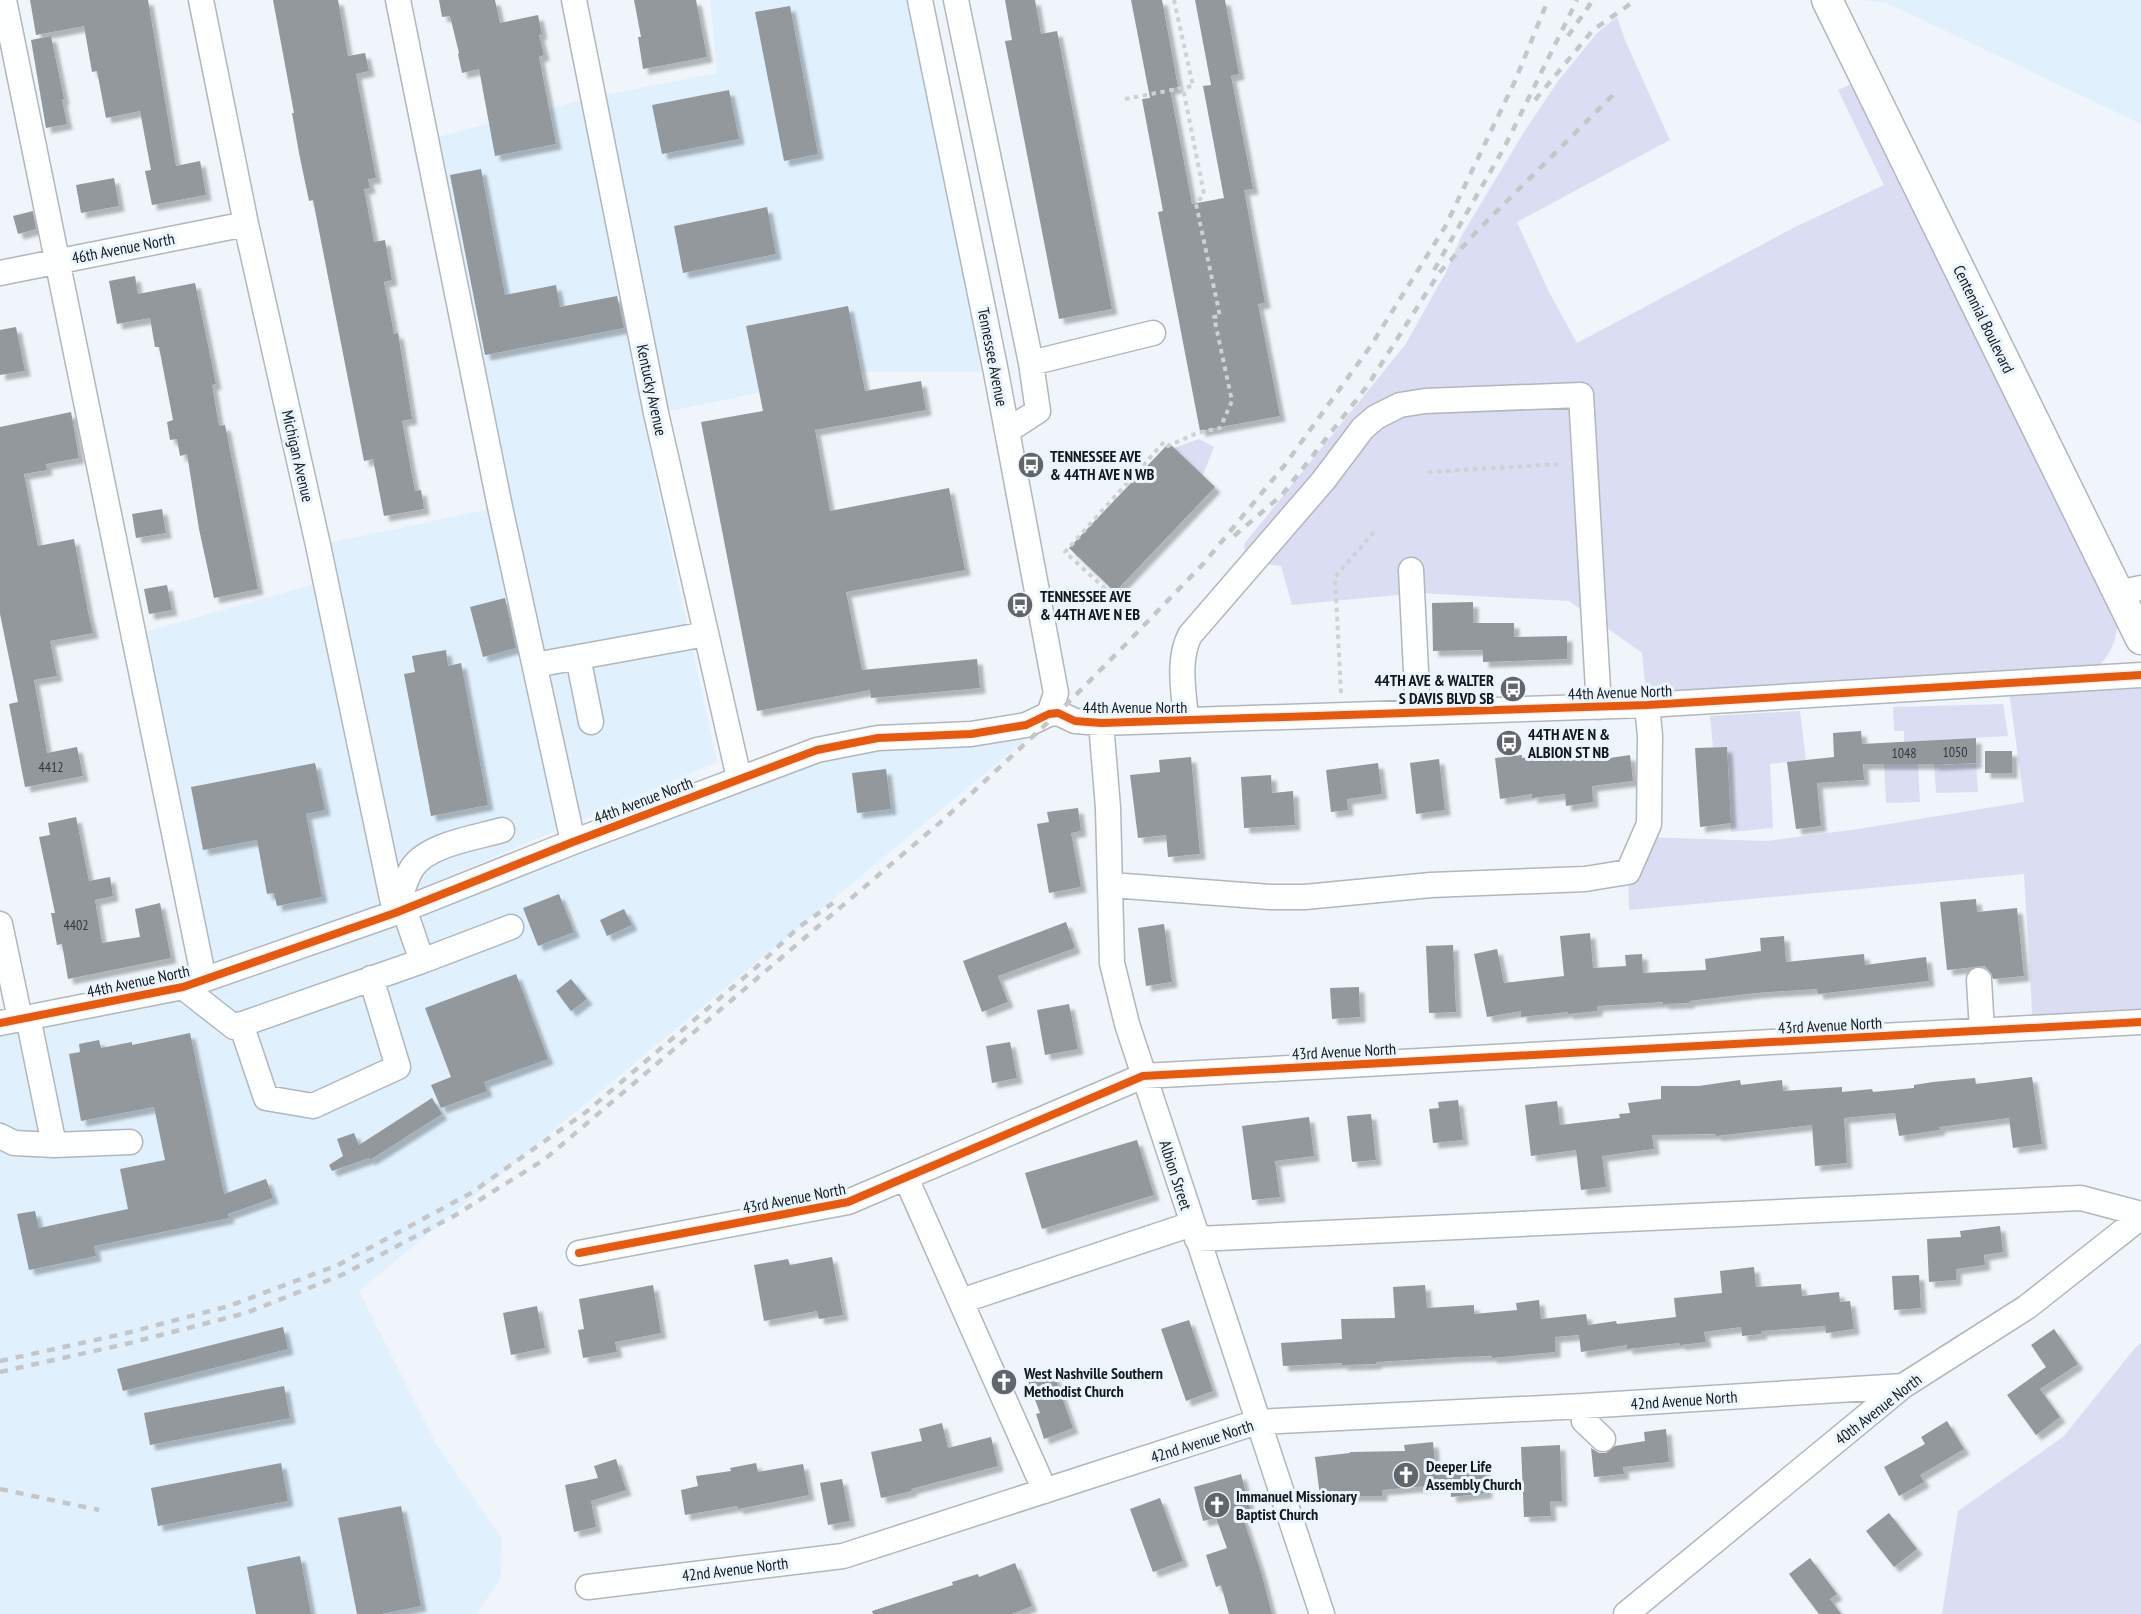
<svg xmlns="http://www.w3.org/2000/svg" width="2141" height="1614" viewBox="0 0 2141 1614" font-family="'PT Sans Narrow',sans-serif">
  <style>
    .built { fill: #e0f0fd }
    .green { fill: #dbdef2 }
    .building { fill: #92989c; filter: url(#shadow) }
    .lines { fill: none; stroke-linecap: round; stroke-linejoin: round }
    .minor-casing { stroke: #b1b7bc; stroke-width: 27 }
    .major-casing { stroke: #b1b7bc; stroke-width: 33 }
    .path { stroke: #d0d1d3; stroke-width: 4; stroke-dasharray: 4.5 4.5; stroke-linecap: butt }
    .minor { stroke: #fdfefe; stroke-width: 24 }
    .major { stroke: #fdfefe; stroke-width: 30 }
    .rail { stroke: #c4c6c8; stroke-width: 4.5; stroke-dasharray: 8 8; stroke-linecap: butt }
    .cycleway-casing { stroke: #ebf5fe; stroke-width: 11 }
    .cycleway { stroke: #e8590c; stroke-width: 8 }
    .labels { text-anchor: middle; stroke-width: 6; stroke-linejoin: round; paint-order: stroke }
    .number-label { font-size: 14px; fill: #33393e }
    .street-label { font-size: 16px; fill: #13191e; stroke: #ebf5fe }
    .poi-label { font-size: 16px; font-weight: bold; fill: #13191e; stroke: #ebf5fe; text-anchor: start }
  </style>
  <defs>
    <filter id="shadow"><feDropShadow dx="5.5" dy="5.5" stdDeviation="1.5" flood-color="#0004"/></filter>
  </defs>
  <rect width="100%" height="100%" fill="#eff5fa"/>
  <path class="built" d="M710,0H931L996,372H858L656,414L654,471L717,762L224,972L817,750L1058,713L359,1291L436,1444L502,1539L500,1580L476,1614H0V1024L204,980L134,635L325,581L318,545L500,507L426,140L594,97L717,73Z
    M1862,0H2141V124L1887,3Z"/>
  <path class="green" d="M1617,17L1625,40L1670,140L1517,222L1549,292L1577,343L1793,228L1884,185L1838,90L1865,78L2119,615C2115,648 2111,654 2088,678L2141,675V1022L2033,1028L2024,874L1629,910L1628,872L1644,837L1766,841L1858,829L2024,802L2008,683L1647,705L1642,653L1569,601L1418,593L1292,605L1281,566L1246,562L1244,544L1405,345L1445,274L1462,235L1524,132L1558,81L1598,32Z
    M1199,439L1214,447L1202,477L1171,449Z
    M2003,704L2008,736L1904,742V731H1894L1893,707Z
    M1800,711L1806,760L1770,764L1773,828L1731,832L1727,747H1713L1710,716Z
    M1976,763L1978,792L1936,793L1934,765Z
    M1884,764H1918L1920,802L1886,803Z
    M2141,1343V1614H1942L1958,1511L2063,1437L2135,1348Z"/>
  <path class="building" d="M30,0H148L176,166L200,161L206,195L152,205L145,171L151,170L140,111L106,118L97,71L92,72L84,26L36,35Z
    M273,0H338L348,56L365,53L369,71L356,74L376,178L368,179L370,188L364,189L374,242L385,240L392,280L384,282L394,334L398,333L412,419L402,421L415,491L421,490L424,509L384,516L373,459L364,461L313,200L309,201L299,153L292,113H294Z
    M439,0H495L500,23L538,15L542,34L539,35L544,55L539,57L556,144L495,156L479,69L462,73L458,54L459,53L450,16L442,17Z
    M634,0H696L707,57L643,69L638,37H641Z
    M1005,0H1035L1041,34L1057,31L1112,309L1059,319L1005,41L1012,40Z
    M1131,0H1162L1178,87L1170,89L1192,204L1224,198L1203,86L1211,85L1195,0H1225L1239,74L1231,76L1253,189L1244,190L1265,303L1258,304L1280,416L1200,431L1158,212L1163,211L1142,99L1150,98Z
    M790,6L818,154L784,161L755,12Z
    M51,36L64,99L62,100L67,124L46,128L31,40Z
    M729,90L739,139L662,154L652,105Z
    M481,169L505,295L556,285L560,307L617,296L624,328L485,355L450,175Z
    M114,178L119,206L81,213L76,185Z
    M767,207L776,254L683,273L674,226Z
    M33,211L36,229L18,234L13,216Z
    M135,276L138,294L195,283L216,384L212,385L219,426L225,425L258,589L214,598L199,529L187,454L180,456L177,439L170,440L167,422L173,420L159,347H155L150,318L117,324L109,281Z
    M848,306L865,391L921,381L926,410L815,430L830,511L949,488L965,570L846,592L862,670L977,659L980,688L871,698L870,690L757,711L701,422L763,411L746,326Z
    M16,327L25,371L0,375V330Z
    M71,412L79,458L46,464L47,470L24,474L38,546L74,539L88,612L93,633L50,641L57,676L34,680L47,753L77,747L83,776L25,787L9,704L18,702L0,614V427Z
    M1169,443L1215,487L1115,592L1069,548Z
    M162,509L166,533L136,538L132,514Z
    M167,585L172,610L149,614L144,589Z
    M505,598L516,648L483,657L470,607Z
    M1473,602V623H1514V637L1567,636V659L1483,662V650L1433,651L1432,603Z
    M446,650L448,666L461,663L488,805L431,816L404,674L415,672L412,656Z
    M1861,731L1862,744L1976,738V763L1934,765V764H1863L1864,780L1817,783L1821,826L1796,829L1787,762L1834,757L1833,733Z
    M1727,747L1731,823L1700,827L1695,748Z
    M1985,751H2012V773H1985Z
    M1552,754L1553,761L1588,757L1589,761L1630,755L1633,781L1592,786L1593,802L1566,806L1565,794L1532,798V794L1500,799L1495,758L1522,755V758Z
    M1191,757L1200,854L1168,857L1166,835L1138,838L1130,775L1160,772L1159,760Z
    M1439,759L1445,810L1416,814L1410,763Z
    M315,763L325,810L306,814L322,897L277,906L274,893L267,894L257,840L203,850L191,787Z
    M1378,763L1382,794L1347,799L1348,810L1331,812L1326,770Z
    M886,769L891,809L857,813L852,773Z
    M1271,775L1272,793L1293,791L1295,825L1244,828L1241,777Z
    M1078,808L1081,831L1071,833L1081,887L1049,893L1037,824L1049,822L1047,812Z
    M76,817L89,881L110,877L113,896L95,900L102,943L140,937L135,909L160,903L171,958L68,979L62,944L57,945L51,913H55L39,837L50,835L48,823Z
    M559,894L574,932L538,946L523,908Z
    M1976,899L1977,912L2017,908L2024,976L1993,979L1991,973L1985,966L1947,970L1940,902Z
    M624,909L632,925L607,936L600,920Z
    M1066,922L1075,948L998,976L1008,1002L982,1012L963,961Z
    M1164,924L1172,982L1146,986L1138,928Z
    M1590,933L1593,968L1626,966L1625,955L1642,954L1643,973L1706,970L1705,959L1761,951L1760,938L1784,936L1786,962L1864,954L1865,965L1926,957L1929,981L1818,994L1817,989L1756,993L1689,1001V1003L1663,1004V1002L1597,1006V1011L1568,1014V1012L1521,1017V1011L1487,1017L1474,954L1497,949L1504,983L1564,976L1560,936Z
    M1453,945L1456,1012L1429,1013L1426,946Z
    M516,974L548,1059L484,1082L487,1091L441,1108L431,1085L451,1077L425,1008Z
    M571,979L587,999L571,1011L556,991Z
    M1359,987L1360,1017L1332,1019L1330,988Z
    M1069,1004L1078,1049L1045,1055L1037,1010Z
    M190,1033L224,1194L266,1179L273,1198L228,1214L229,1218L94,1246L96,1256L29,1270L17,1214L35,1211L39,1228L128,1209L120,1169L165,1160L154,1107L81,1121L69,1054L80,1052L79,1044L99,1040L101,1048L132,1042V1045Z
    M1010,1042L1017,1078L992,1083L986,1046Z
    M2032,1077L2042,1144L2013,1148L2009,1118L1939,1127L1940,1130L1899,1136L1895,1113L1844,1118L1847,1163L1815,1166L1812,1125L1716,1136V1134L1652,1135L1654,1149L1602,1156L1606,1187L1581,1190L1576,1150L1531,1156L1525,1105L1557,1101L1560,1125L1620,1118L1619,1114L1630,1113L1628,1103L1661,1099V1086H1699L1740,1080L1741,1085L1782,1080L1783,1091L1842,1087V1092L1872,1089L1873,1092L1914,1088V1085L1933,1082L1975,1078L1976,1084Z
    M432,1098L442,1114L370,1160L369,1158L332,1171L329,1165L343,1156L337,1139L354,1133L359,1145Z
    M1458,1100L1463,1140L1433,1143L1429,1109L1439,1108L1438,1102Z
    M1371,1114L1376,1160L1352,1162L1347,1116Z
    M1309,1117L1314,1156L1275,1161L1280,1197L1252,1200L1242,1126Z
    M1137,1140L1154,1195L1042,1229L1025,1173Z
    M2000,1226L2003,1252L1984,1255L1985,1265L1956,1269V1280L1929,1282L1927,1239L1961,1237L1960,1231Z
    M832,1257L843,1315L819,1319L817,1311L764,1321L754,1265L788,1259L790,1265Z
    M1754,1267L1756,1287L1801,1284L1802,1296L1839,1292L1840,1302L1850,1301L1854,1329L1826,1333L1825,1326L1761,1331L1762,1334L1742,1336L1741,1327L1704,1332L1706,1342L1680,1345L1679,1343L1627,1349V1345L1581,1352L1579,1335L1555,1337V1352L1492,1358V1356L1459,1357L1376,1362V1364L1342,1365V1363L1283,1366L1281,1343L1342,1339L1341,1319L1395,1318L1393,1287L1425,1285L1427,1308L1474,1305V1314L1517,1310L1516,1303L1539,1300L1541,1319L1586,1314L1588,1325L1616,1321L1617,1324L1676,1317L1674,1298L1722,1293L1720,1271Z
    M1919,1275L1921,1308L1894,1310L1892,1276Z
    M653,1285L661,1333L615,1342L617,1352L583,1358L578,1330L584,1329L579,1299Z
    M537,1306L545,1348L511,1355L503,1313Z
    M1189,1320L1213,1391L1186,1401L1161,1329Z
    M283,1327L288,1349L123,1391L117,1369Z
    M2054,1329L2078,1364L2040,1389L2060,1417L2036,1435L2007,1395L2046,1367L2031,1345Z
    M1053,1372L1073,1428L1044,1439L1036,1414L1040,1413L1028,1381Z
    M284,1386L290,1418L150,1445L144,1413Z
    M1947,1421L1964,1449L1920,1475L1924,1482L1899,1496L1884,1467L1925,1444L1921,1437Z
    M942,1423L948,1448L991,1437L998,1466L911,1489L912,1491L881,1498L871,1452L922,1441L919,1429Z
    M1666,1429L1669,1462L1623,1467L1624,1474L1594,1477L1591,1448L1599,1453H1606L1615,1446L1645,1441L1644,1432Z
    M1433,1442L1435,1465L1484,1460L1487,1493L1451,1497L1450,1484L1382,1490V1496H1351V1493L1320,1496L1315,1457L1350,1453V1452L1405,1451L1404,1445Z
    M1560,1445L1562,1501H1550L1551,1516L1524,1517L1521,1447Z
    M616,1459L626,1490L591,1501L596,1527L574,1532L565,1485L598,1478L594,1466Z
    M281,1463L288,1501L158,1526L151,1488Z
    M756,1463L758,1472L803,1464L809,1495L738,1509L737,1506L685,1515L681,1490L698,1486L696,1476L731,1471L730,1468Z
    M1241,1474L1250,1509L1241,1512L1261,1572L1272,1614H1229L1221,1585L1216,1587L1206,1555L1227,1548L1216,1518L1203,1521L1194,1487Z
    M842,1479L850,1521L828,1525L820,1483Z
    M1160,1498L1183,1561L1153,1572L1130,1509Z
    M401,1506L421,1606L381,1614H357L338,1518Z
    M1889,1513L1917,1549L1894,1567L1866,1531Z
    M300,1556L311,1614H256L247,1567Z
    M1810,1558L1837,1594L1830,1599L1841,1614H1819L1789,1574Z
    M1015,1563L1032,1606L1012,1614H873L872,1611L953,1585L952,1582L978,1574L979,1577Z"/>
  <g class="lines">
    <defs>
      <path id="minor" d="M4,0L204,980
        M201,0L246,224L318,545L395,913
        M398,0L500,507L573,842
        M574,0L656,413L739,778
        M920,0L996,372L1056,693L1049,714
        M956,0L1031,363L1153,333
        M0,273L246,224
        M1007,431L1038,411L1031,363
        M1411,570L1418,712
        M2119,593L2141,588
        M578,657L591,722
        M535,665L706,634
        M1186,720C1184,692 1177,660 1190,635L1323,481L1363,428L1376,417L1400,405L1425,401L1581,395L1599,707
        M1101,723L1108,808L1112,963L1127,1024L1322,1614
        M1111,885L1270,897H1305L1431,885L1585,879L1628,872L1649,824L1650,736L1647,705
        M404,909L422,961
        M395,913C400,898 404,882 412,868C428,844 475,838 502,830
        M0,924L20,1019
        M1979,980L1982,1031
        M183,987L234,1027L422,961L511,927
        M28,1017L54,1145L130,1142
        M0,1023L183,987L395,913L573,842L817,750L878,738L971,734L1026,725L1049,714L1058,713L1075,721L1101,723L1647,705L2141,675
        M241,1024L266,1098L313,1106L398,1067L371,978
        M0,1136L14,1143L54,1145
        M906,1178L1045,1491
        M1197,1239L2081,1198L2141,1214
        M579,1253L848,1202L1143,1076L2141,1022
        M961,1301L1192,1224
        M1583,1406L1584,1421L1603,1439
        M588,1587L843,1556L1257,1422L1583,1406L1903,1386
        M1626,1614L1903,1386L2027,1307L2141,1217"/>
      <path id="major" d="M1827,0L2141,639"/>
    </defs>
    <use href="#minor" class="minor-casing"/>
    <use href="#major" class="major-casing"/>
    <path class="path" d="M1125,99L1193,86L1174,0
      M1428,472L1563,464
      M1112,595L1065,552L1164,442L1168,446L1197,433L1220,428L1232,401L1214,317L1220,316L1196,204L1204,194L1183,88
      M1341,693L1335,577L1374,532"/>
    <use href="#minor" class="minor"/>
    <use href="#major" class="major"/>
    <path class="rail" d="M1568,36L1593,0
      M1535,100L1593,30L1636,0
      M1434,270L1504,148L1577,0
      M1234,536L1282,495L1368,385L1439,273L1478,230L1618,90
      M0,1361L127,1333L229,1306L338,1265L471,1193L586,1112L760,964L799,927L833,903
      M0,1372L130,1343L246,1313L344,1274L454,1216L545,1159L943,820L1058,713L1124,646L1204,563L1284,466L1370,347L1445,227L1515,81L1548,0
      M0,1489L99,1510"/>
    <defs>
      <path id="cycleway" d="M0,1023L183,987L395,913L573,842L817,750L878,738L971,734L1026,725L1049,714L1058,713L1075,721L1101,723L1647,705L2141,675
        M579,1253L848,1202L1143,1076L2141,1022"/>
    </defs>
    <use href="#cycleway" class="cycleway-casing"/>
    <use href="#cycleway" class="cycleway"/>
  </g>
  <defs>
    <symbol id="bus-disc" viewBox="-11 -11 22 22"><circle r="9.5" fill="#60666b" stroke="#ebf5fe"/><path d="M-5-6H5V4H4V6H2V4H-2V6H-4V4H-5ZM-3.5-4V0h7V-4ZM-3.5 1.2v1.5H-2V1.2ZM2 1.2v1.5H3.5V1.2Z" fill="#fff"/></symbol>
    <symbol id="church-disc" viewBox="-11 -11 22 22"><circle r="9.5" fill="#60666b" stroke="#ebf5fe"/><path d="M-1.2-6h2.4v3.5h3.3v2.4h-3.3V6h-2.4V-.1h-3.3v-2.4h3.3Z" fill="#fff"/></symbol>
  </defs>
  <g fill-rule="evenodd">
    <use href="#bus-disc" x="1016" y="450" width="30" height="30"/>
    <use href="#bus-disc" x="1005" y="590" width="30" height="30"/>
    <use href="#bus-disc" x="1498" y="674" width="30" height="30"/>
    <use href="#bus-disc" x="1494" y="728" width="30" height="30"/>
    <use href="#church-disc" x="989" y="1367" width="30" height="30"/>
    <use href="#church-disc" x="1391" y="1460" width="30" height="30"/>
    <use href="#church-disc" x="1202" y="1490" width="30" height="30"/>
  </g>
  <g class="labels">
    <g class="number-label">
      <text x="1955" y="757">1050</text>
      <text x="1904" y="758">1048</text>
      <text x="51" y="772">4412</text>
      <text x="76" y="930">4402</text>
    </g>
    <g class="street-label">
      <text transform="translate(123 248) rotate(-11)" y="6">46th Avenue North</text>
      <text transform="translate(1984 319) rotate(64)" y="6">Centennial Boulevard</text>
      <text transform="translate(993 357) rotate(79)" y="6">Tennessee Avenue</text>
      <text transform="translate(652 390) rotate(78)" y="6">Kentucky Avenue</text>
      <text transform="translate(298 456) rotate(77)" y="6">Michigan Avenue</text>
      <text transform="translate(1620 692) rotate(-2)" y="6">44th Avenue North</text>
      <text x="1135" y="713">44th Avenue North</text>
      <text transform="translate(643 800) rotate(-21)" y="6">44th Avenue North</text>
      <text transform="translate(138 981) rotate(-12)" y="6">44th Avenue North</text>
      <text transform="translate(1830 1025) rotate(-3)" y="6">43rd Avenue North</text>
      <text transform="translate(1344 1051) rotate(-3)" y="6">43rd Avenue North</text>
      <text transform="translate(1176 1175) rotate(72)" y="6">Albion Street</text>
      <text transform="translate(794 1198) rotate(-11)" y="6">43rd Avenue North</text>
      <text transform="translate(1684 1400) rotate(-4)" y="6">42nd Avenue North</text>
      <text transform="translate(1878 1409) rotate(-38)" y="6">40th Avenue North</text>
      <text transform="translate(1202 1441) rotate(-18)" y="6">42nd Avenue North</text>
      <text transform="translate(735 1569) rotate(-7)" y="6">42nd Avenue North</text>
    </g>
    <g class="poi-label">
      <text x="1050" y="462">TENNESSEE AVE<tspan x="1050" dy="18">&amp; 44TH AVE N WB</tspan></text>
      <text x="1040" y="602">TENNESSEE AVE<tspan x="1040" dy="18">&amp; 44TH AVE N EB</tspan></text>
      <text x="1494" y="686" text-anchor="end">44TH AVE &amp; WALTER<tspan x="1494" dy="18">S DAVIS BLVD SB</tspan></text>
      <text x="1528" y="740">44TH AVE N &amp;<tspan x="1528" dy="18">ALBION ST NB</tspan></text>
      <text x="1024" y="1379">West Nashville Southern<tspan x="1024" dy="18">Methodist Church</tspan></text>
      <text x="1426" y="1472">Deeper Life<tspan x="1426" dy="18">Assembly Church</tspan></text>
      <text x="1236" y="1502">Immanuel Missionary<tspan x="1236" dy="18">Baptist Church</tspan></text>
    </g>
  </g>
</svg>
